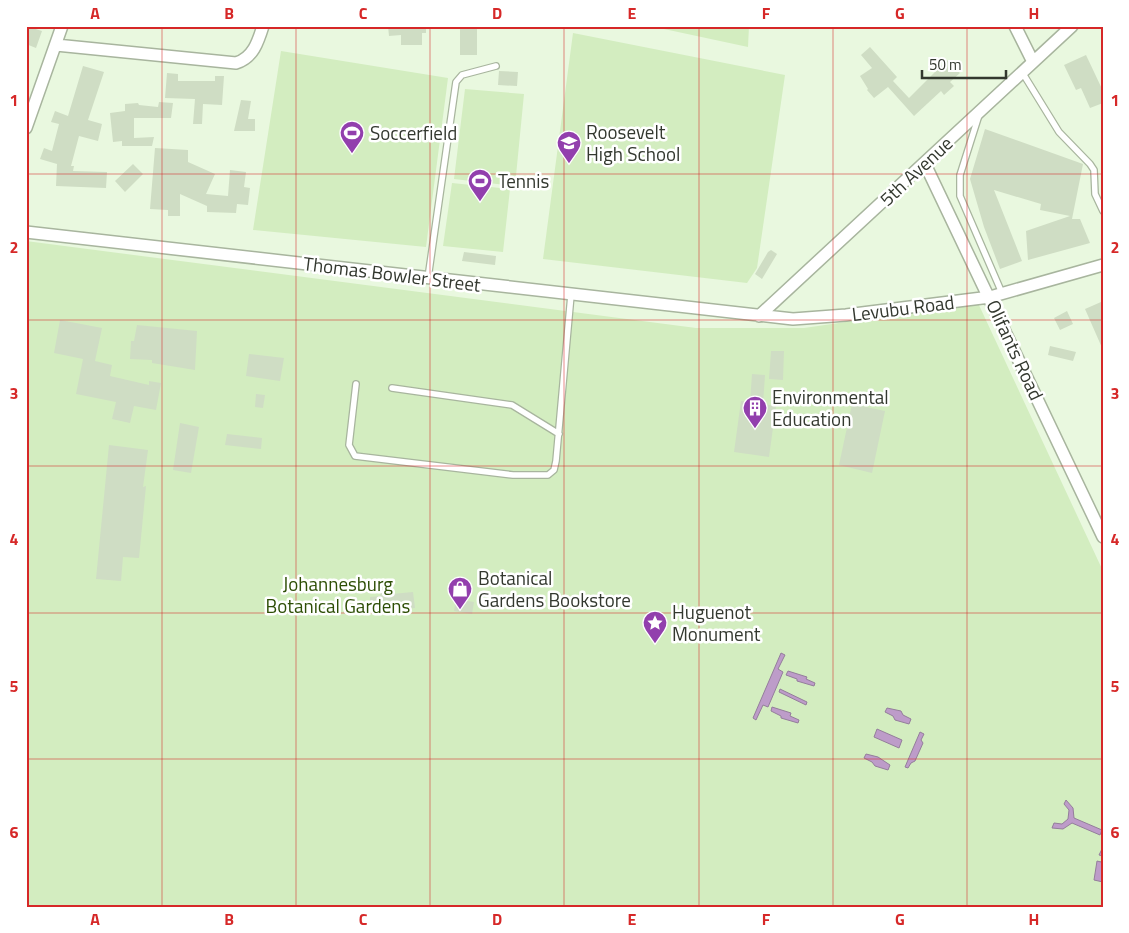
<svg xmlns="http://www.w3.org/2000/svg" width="1129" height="933" viewBox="0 0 1129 933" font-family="'Titillium Web',sans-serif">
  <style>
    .green { fill: #d3edc0 }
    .water { fill: #bd9cc9; stroke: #947e9b }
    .building { fill: #cfddc4 }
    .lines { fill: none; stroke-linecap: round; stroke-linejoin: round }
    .lane-casing { stroke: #a8b59e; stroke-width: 8 }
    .street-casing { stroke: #a8b59e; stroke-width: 14 }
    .lane { stroke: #fff; stroke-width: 5.5 }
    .street { stroke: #fff; stroke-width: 11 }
    .grid { fill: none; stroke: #d62828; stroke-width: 1; stroke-opacity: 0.55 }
    .labels { text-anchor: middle; stroke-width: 5; stroke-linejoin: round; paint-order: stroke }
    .poi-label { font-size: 19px; fill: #33382f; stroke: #fff; text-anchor: start }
    .street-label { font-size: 19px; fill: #33382f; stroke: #fff }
    .park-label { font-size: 19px; fill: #2d4e05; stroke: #fff }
    .neatline { fill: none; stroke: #d62828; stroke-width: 2 }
    .grid-label { font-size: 16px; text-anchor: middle; font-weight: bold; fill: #d62828 }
  </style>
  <rect width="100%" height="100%" fill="#e9f8df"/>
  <path class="green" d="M650,26H749L748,47Z
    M573,33L785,75L757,268L747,283L543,259Z
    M281,51L448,78L426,247L253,230Z
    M465,89L524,94L515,186L454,179Z
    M452,183L510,189L503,252L443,246Z
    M26,241L696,328H804L978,303L1103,571V907H26Z"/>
  <path class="water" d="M781,653L785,655L778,669L783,672L768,707L763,705L756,720L753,718Z
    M788,671L807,677L806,679L815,683L814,686L797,681V679L786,675Z
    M780,689L807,702L806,705L779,692Z
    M772,707L791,713L790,716L799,720L798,723L781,718V716L771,711Z
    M887,708L901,711L903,715L911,719L909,724L895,720L893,716L885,712Z
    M877,729L902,740L899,748L874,737Z
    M920,732L924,734L921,740L923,743L915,761L911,763L908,768L905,767Z
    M866,754L878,757L890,765L888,770L875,766L872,762L864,758Z
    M1066,800L1073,808L1074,818L1102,830L1100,835L1072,823L1063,829L1052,828L1054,823L1062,824L1068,819L1069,810L1064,804Z
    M1103,847V882L1094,880L1097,861L1101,862L1103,856L1099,855Z"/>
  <path class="building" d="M26,26L42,31L36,48L26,44Z
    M388,26H426V33H422V45H401V35L389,36Z
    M460,26H477V55H460Z
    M870,47L897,77L893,81L909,98L947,60L960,73L950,82L954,86L944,95L941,91L914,116L888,87L874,98L867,90L868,89L860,76L872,68L861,55Z
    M1086,55L1103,91V103L1090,108L1081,88L1076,90L1064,65Z
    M83,66L104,72L88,120L102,124L98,141L79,136L71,166H74L73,171L107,172L106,188L56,186L57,164L40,159L44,148L52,151L59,124L51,122L55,111L68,116Z
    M499,71L518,72L517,86L498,85Z
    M167,73L178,74V81H215V76H224L222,105L203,104L202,124H193L195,99L165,98Z
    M241,100L251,101L248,119H255V131H234Z
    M159,102L173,103L171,118H134V138L154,137L152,146H122V141L113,142L110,113L125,111V104L138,103L139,105L158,107Z
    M985,129L1083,164L1072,219H1080L1090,243L1028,260L1026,231L1070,216L1040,210L1041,204L994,190L1022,261L1000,269L984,227L970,179Z
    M155,148L188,150V162L215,174L206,194L228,196L230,170L246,172L244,187L250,188L248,205L237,204L236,213L207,212V206L180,194V216H168V210L150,209Z
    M133,164L143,174L125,192L115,181Z
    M771,250L777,254L762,279L755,274L768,252Z
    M464,252L496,256L495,265L462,261Z
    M1101,302L1103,307V350L1085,309Z
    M1067,311L1073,324L1060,330L1054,318Z
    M60,320L102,328L95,361L112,365L110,376L149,385V381L161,383L156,410L134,406L130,423L112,419L116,402L76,394L83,359L54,353Z
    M137,325L197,331L195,370L152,363V360L130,359L131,341H134Z
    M1050,346L1076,352L1073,361L1048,355Z
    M771,351H784L783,380L769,379Z
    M249,354L284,358L280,381L246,376Z
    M752,374L765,375L763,404L776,406L769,457L734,452L741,401L750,402Z
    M256,394L265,395L263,408L255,407Z
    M852,404L885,411L872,473L839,465Z
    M180,423L199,427L191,473L173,470Z
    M227,434L262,438L261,449L225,445Z
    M109,445L148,450L143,487L146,486L139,558L123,557L121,581L96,579Z
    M381,591L392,592V594L413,592L415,608L396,610L395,603L370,602V597L380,596Z
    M456,599L474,602L472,614L454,611Z"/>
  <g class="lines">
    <defs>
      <path id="lane" d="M1022,72L1059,132L1090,164L1094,170L1095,194L1103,211
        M979,115L960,175V196L1002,293
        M428,278L456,82L462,75L496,66
        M356,384L349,445L355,456L513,475H548L554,470L556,461L571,295
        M392,388L512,405L559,434"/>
      <path id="street" d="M1015,26L1033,62
        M56,45L236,63C253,58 258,42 263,26
        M26,128L62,26
        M925,164L1103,537
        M26,232L793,319L846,315L990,297L1103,265
        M759,316L1072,26"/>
    </defs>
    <use href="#lane" class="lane-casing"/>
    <use href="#street" class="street-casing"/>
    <use href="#lane" class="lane"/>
    <use href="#street" class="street"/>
  </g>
  <path class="grid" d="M162,26V907M296,26V907M430,26V907M564,26V907M699,26V907M833,26V907M967,26V907M26,174H1103M26,320H1103M26,466H1103M26,613H1103M26,759H1103"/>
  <defs>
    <symbol id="stadium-pin" viewBox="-11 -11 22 30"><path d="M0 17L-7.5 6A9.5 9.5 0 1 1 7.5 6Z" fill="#923fad" stroke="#fff"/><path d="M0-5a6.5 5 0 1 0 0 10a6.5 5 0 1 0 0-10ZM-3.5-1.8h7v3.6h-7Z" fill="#fff"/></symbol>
    <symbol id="school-pin" viewBox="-11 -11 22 30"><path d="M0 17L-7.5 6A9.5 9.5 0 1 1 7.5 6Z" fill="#923fad" stroke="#fff"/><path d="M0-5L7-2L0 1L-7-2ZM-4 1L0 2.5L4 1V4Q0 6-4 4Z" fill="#fff"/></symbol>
    <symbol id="building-pin" viewBox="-11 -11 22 30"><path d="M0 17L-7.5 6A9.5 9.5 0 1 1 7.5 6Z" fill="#923fad" stroke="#fff"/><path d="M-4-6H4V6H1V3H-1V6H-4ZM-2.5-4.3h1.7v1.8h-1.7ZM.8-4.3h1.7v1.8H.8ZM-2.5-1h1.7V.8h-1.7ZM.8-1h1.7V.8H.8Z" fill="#fff"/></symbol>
    <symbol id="shop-pin" viewBox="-11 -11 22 30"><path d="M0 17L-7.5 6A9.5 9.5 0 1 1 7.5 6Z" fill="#923fad" stroke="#fff"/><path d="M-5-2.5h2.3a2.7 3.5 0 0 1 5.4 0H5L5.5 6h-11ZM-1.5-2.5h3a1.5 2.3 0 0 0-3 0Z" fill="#fff"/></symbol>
    <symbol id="sight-pin" viewBox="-11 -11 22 30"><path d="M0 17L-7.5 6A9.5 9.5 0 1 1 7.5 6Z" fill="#923fad" stroke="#fff"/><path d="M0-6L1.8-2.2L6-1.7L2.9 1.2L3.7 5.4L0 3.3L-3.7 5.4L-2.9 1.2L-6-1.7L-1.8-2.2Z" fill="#fff"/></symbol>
  </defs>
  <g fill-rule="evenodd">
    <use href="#stadium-pin" x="338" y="119" width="28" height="38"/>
    <use href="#school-pin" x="555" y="129" width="28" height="38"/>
    <use href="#stadium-pin" x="466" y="167" width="28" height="38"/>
    <use href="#building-pin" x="741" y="394" width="28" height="38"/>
    <use href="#shop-pin" x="446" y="575" width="28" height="38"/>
    <use href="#sight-pin" x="641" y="609" width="28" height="38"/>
  </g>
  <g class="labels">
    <g class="poi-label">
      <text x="586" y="139">Roosevelt<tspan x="586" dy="22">High School</tspan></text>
      <text x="370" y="140">Soccerfield</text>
      <text x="498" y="188">Tennis</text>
      <text x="772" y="404">Environmental<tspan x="772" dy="22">Education</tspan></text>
      <text x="478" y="585">Botanical<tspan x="478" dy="22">Gardens Bookstore</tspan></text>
      <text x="672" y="619">Huguenot<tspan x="672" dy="22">Monument</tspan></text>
    </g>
    <g class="street-label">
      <text transform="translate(916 171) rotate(-43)" y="7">5th Avenue</text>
      <text transform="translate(392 274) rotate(7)" y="7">Thomas Bowler Street</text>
      <text transform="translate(903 308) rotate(-7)" y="7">Levubu Road</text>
      <text transform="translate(1015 350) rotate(65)" y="7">Olifants Road</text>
    </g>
    <g class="park-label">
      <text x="338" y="591">Johannesburg<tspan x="338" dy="22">Botanical Gardens</tspan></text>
    </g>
  </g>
  <rect width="1129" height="933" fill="none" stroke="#ffffff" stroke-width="55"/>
  <path d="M922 70v8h84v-8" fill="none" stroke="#33382f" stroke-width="2.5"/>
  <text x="929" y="70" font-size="15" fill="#33382f" stroke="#ffffff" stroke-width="4" paint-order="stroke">50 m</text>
  <rect x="28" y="28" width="1074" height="878" class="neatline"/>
  <g class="grid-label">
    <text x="95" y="19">A</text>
    <text x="229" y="19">B</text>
    <text x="363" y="19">C</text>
    <text x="497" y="19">D</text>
    <text x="632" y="19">E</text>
    <text x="766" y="19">F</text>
    <text x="900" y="19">G</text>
    <text x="1034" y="19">H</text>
    <text x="14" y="106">1</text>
    <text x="1115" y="106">1</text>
    <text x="14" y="253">2</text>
    <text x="1115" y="253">2</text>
    <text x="14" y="399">3</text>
    <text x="1115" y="399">3</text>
    <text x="14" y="545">4</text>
    <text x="1115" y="545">4</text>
    <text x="14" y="692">5</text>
    <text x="1115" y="692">5</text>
    <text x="14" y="838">6</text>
    <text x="1115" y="838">6</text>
    <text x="95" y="925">A</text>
    <text x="229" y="925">B</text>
    <text x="363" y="925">C</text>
    <text x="497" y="925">D</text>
    <text x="632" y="925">E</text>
    <text x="766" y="925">F</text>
    <text x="900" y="925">G</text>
    <text x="1034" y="925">H</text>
  </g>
</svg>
